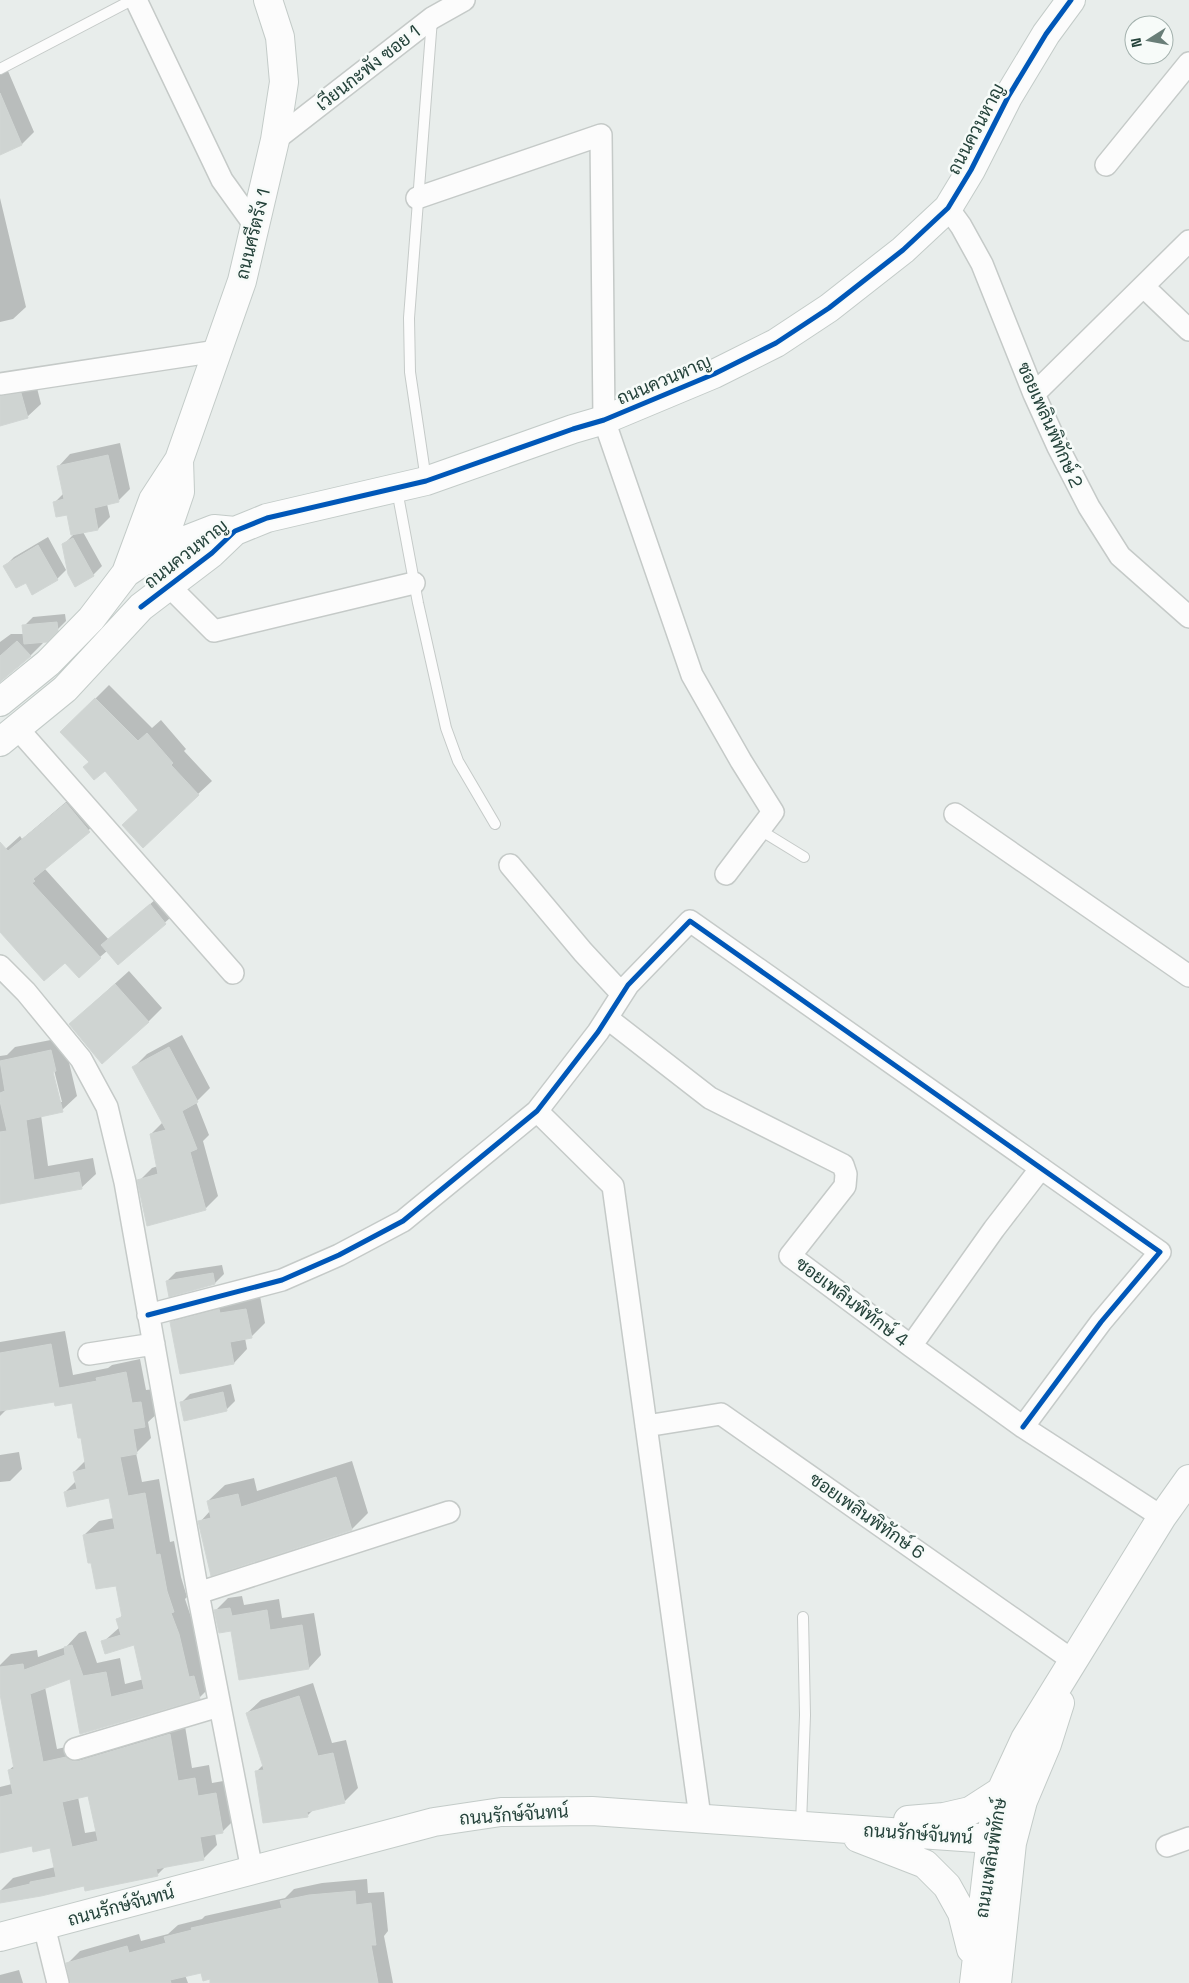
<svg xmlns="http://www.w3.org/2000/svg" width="1189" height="1983" viewBox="0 0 1189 1983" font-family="'Space Grotesk',Sarabun,sans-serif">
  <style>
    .shadow { fill: #0003; fill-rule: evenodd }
    .building { fill: #cfd4d2; stroke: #d1d6d4; fill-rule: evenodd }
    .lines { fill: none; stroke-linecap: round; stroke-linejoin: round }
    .lane-casing { stroke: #c5cac8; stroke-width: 12 }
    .street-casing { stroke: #c5cac8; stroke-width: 24 }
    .secondary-casing { stroke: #c3cbc8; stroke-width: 30 }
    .lane { stroke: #fcfcfc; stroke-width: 10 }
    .street { stroke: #fcfcfc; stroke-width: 21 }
    .secondary { stroke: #fcfcfc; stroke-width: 28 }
    .cycleway-casing { stroke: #f7fbf9; stroke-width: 8 }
    .cycleway { stroke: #0057b8; stroke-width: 5 }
    .labels { text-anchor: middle; stroke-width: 5; stroke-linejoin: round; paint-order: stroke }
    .street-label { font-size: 18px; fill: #24423a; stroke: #f7fbf9 }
  </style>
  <rect width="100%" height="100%" fill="#e8edeb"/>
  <path class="shadow" d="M8,71L34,132L22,144L0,153V75Z
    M0,198L26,307L13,319L0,322Z
    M0,378L35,380L41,404L27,417L0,425Z
    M120,443L130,489L118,501L107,504L110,517L98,529L83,532L102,566L93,575L63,545L73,535L68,513L55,502L64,493L58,467L70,454Z
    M48,537L66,570L57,579L26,581L5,566L14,557Z
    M65,614L66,621L56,631L41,641L43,643L30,656L0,680V642L11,634H24V626L33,617Z
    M109,685L152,728L161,720L186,749L184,751L212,781L198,794L140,809L105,769L90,762L75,719Z
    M79,791L102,818L45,869L109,940L164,892L179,910L118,964L107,951L100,957L65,961L0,930V854L20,836L22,839Z
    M129,971L162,1008L148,1022L70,1024Z
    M182,1035L210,1088L196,1102L209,1135L203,1141L218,1196L205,1209L139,1181L152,1168L158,1166L151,1134L163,1122L134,1067L147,1054Z
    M66,1037L68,1058L77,1096L62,1110L41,1115L48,1166L93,1158L96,1174L81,1188L0,1203V1056L7,1055L15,1047ZM51,1066H53L62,1102H59Z
    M222,1265L224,1274L215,1283L167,1281L176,1272Z
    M260,1296L265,1323L251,1337L245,1338L247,1349L234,1363L172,1322L186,1309Z
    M65,1331L73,1375L108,1368L112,1365L140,1359L146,1390L155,1389L159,1412L148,1422L151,1438L136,1453L142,1482L159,1479L170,1542L174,1541L181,1577L187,1597L185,1599L192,1620L203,1664L214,1683L199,1698L81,1733L71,1678L45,1687L57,1749L184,1720L192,1768L209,1765L212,1783L229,1780L236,1818L222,1832L215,1833L217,1845L203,1859L167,1865L157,1875L85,1884L0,1899V1891L13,1878L55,1867L51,1847L33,1845L0,1852V1787L12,1784L9,1770L15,1765L0,1685V1665L11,1654L37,1650L38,1657L66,1647L79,1633L86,1631L97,1663L120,1658L125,1684L144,1679L135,1643L103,1642L120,1627L118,1619L123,1615L117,1584L84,1535L99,1521L114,1518L110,1496L65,1492L76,1481L74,1472L86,1460L74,1402L55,1400L8,1408L0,1416V1342ZM89,1794L97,1831L85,1833L78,1797Z
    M231,1384L235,1401L226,1410L181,1403L190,1394Z
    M19,1452L22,1469L10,1481L0,1482V1455Z
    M352,1461L368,1513L352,1529L200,1522L210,1511L208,1501L225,1485L254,1478L257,1491Z
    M242,1596L244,1605L279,1599L282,1618L314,1613L321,1655L309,1668L215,1611L228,1598Z
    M313,1683L332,1743L346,1740L358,1788L344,1802L315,1808L307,1816L257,1771L263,1765L247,1713L261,1700Z
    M367,1879L368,1893L384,1892L388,1931L384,1936L393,1983H248L202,1971L185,1975L188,1983H71L67,1964L80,1951L139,1934L141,1941L168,1934L178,1925L202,1919L205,1916L285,1898L294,1889L322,1883Z
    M19,1970L23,1983H0V1975Z"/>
  <path class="building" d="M0,93L22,145L0,155Z
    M21,393L28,418L0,426V396Z
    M108,455L119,502L94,508L98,530L71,535L67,515L56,517L53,502L64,499L57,466Z
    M73,538L94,576L75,587L68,574L62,544Z
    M38,545L58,580L32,595L26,583L16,588L3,566Z
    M57,622L58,631L47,642L24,644L22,625Z
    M17,641L31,656L0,682V656Z
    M95,698L138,741L147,733L173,763L171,765L199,795L143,848L122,825L138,810L105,771L94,780L83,767L89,762L60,732Z
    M66,803L90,832L33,879L35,881L32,883L101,958L79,978L65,963L44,981L0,932V842L8,851Z
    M150,904L166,924L118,965L101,945Z
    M115,984L149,1022L102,1064L69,1024Z
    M169,1047L198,1102L182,1111L197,1149L190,1152L206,1210L147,1226L137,1180L158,1174L150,1134L166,1130L132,1067Z
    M51,1050L56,1071L53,1072L63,1112L26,1120L34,1180L79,1172L82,1189L0,1204V1132L7,1131L0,1101V1093L5,1091L0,1061Z
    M213,1273L215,1284L169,1297L166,1281Z
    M219,1309L220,1313L246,1309L252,1338L230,1342L234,1364L180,1374L170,1322Z
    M51,1344L59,1388L97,1381L96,1378L126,1372L132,1403L141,1402L145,1427L133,1429L137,1454L120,1457L128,1496L145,1493L156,1555L160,1554L167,1591L174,1612L171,1613L179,1634L189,1677L194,1676L200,1699L80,1734L70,1679L30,1694L43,1762L66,1757L72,1761H79L170,1734L178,1781L195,1778L198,1796L216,1793L223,1833L200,1837L204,1860L156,1869L158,1876L85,1891L84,1886L41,1896L0,1903V1891L30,1884V1882L56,1877L50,1848L33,1852L32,1846L0,1853V1797L13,1794L8,1770L14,1769L0,1694V1667L23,1664L24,1670L65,1655L64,1647L72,1645L83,1676L106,1672L111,1697L144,1689L134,1645L105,1654L101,1641L121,1635L116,1619L122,1617L116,1586L96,1589L91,1563H88L83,1535L115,1529L109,1498L67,1507L64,1492L77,1489L73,1472L86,1469L81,1438H78L72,1403L55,1406L54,1402L0,1411V1353ZM88,1796L98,1841L72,1847L62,1802Z
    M223,1392L227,1411L184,1421L180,1402Z
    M336,1477L352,1530L211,1576L198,1521L211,1518L207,1501L238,1494L241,1507Z
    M230,1608L232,1616L267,1610L270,1630L302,1625L309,1669L239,1680L231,1631L219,1633L214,1610Z
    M299,1696L318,1756L333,1753L345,1803L307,1812L308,1817L263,1823L255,1771L264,1770L246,1713Z
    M355,1891L356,1905L371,1903L376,1945H371L378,1983H210V1979L203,1981L201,1973L170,1980L171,1983H70L66,1963L127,1946L129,1953L166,1943L164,1937L192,1930L191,1928L282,1908L280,1901L309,1895Z"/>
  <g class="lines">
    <defs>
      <path id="lane" d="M0,69L132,0
        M426,480L410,372L409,318L432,19
        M397,490L418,603L446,728L458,761L495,824
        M760,830L804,857
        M801,1824L805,1715L803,1617"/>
      <path id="street" d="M136,0L222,180L255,226
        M275,140L432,18L464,0
        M1106,165L1189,63
        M417,198L601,135L604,420L692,675L741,761L773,812L726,874
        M948,208L961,226L982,264L1034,394L1058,447L1089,507L1120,556L1189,617
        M1144,287L1189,330
        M0,384L217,351
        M1034,394L1189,241
        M169,586L214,631L414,583
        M18,729L233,973
        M955,814L1189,976
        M510,865L583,952L622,994
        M0,966L26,992L81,1059L107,1107L125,1182L198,1593L252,1870
        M607,1018L710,1098L843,1165L846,1174L845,1186L790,1256L911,1346L1023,1427L1162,1517
        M537,1111L613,1186L700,1817
        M148,1315L282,1280L339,1255L403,1221L537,1111L598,1032L628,985L690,921L1160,1252L1101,1322L1023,1427
        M911,1346L994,1229L1041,1168
        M89,1354L154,1344
        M646,1426L721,1414L1075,1662
        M198,1593L449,1512
        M75,1749L219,1706
        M1167,1846L1189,1838
        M44,1926L58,1983"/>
      <path id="secondary" d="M156,562L180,492L179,460
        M126,573L153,500L179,460L242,281L275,140L284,82L280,37L268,0
        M0,702L48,663L91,619L126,573L160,550L214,529L235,531
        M0,742L65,689L141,607L212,553L235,531L267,518L426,481L573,429L604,420L714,374L776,343L829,308L903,250L948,208L971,170L1008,97L1046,34L1071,0
        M908,1820L944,1817L970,1811L1001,1791
        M858,1838L925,1864L947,1886L962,1913L971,1949
        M0,1937L434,1822L501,1812L592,1811L991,1839L1012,1843
        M974,1983L992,1829L1001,1791L1025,1739L1162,1517L1189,1479
        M997,1983L1012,1843L1023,1801L1047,1744L1060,1703"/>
    </defs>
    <use href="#lane" class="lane-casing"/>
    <use href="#street" class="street-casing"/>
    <use href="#secondary" class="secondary-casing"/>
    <use href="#lane" class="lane"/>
    <use href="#street" class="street"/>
    <use href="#secondary" class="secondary"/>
    <defs>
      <path id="cycleway" d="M141,607L212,553L235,531L267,518L426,481L573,429L604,420L714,374L776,343L829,308L903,250L948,208L971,170L1008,97L1046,34L1071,0
        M148,1315L282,1280L339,1255L403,1221L537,1111L598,1032L628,985L690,921L1160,1252L1101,1322L1023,1427"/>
    </defs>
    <use href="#cycleway" class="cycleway-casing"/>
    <use href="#cycleway" class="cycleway"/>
  </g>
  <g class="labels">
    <g class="street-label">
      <text transform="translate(368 68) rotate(-38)" y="6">เวียนกะพัง ซอย 1</text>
      <text transform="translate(976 129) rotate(-62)" y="6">ถนนควนหาญ</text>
      <text transform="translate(253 234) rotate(-76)" y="6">ถนนศรีตรัง 1</text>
      <text transform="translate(664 380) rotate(-23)" y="6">ถนนควนหาญ</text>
      <text transform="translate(1050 425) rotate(66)" y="6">ซอยเพลินพิทักษ์ 2</text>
      <text transform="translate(186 554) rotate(-38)" y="6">ถนนควนหาญ</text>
      <text transform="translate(852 1302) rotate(37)" y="6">ซอยเพลินพิทักษ์ 4</text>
      <text transform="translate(867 1516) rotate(35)" y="6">ซอยเพลินพิทักษ์ 6</text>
      <text transform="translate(514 1815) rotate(-4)" y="6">ถนนรักษ์จันทน์</text>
      <text transform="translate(918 1834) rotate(4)" y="6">ถนนรักษ์จันทน์</text>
      <text transform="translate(991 1858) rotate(-81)" y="6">ถนนเพลินพิทักษ์</text>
      <text transform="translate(121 1906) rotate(-15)" y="6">ถนนรักษ์จันทน์</text>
    </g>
  </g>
  <g transform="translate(1149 40) rotate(259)"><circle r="24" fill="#f7fbf9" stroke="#a3b1ad"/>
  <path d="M0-4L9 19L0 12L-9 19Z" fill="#697e78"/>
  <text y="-8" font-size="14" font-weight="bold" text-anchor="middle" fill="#24423a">N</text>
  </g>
</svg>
